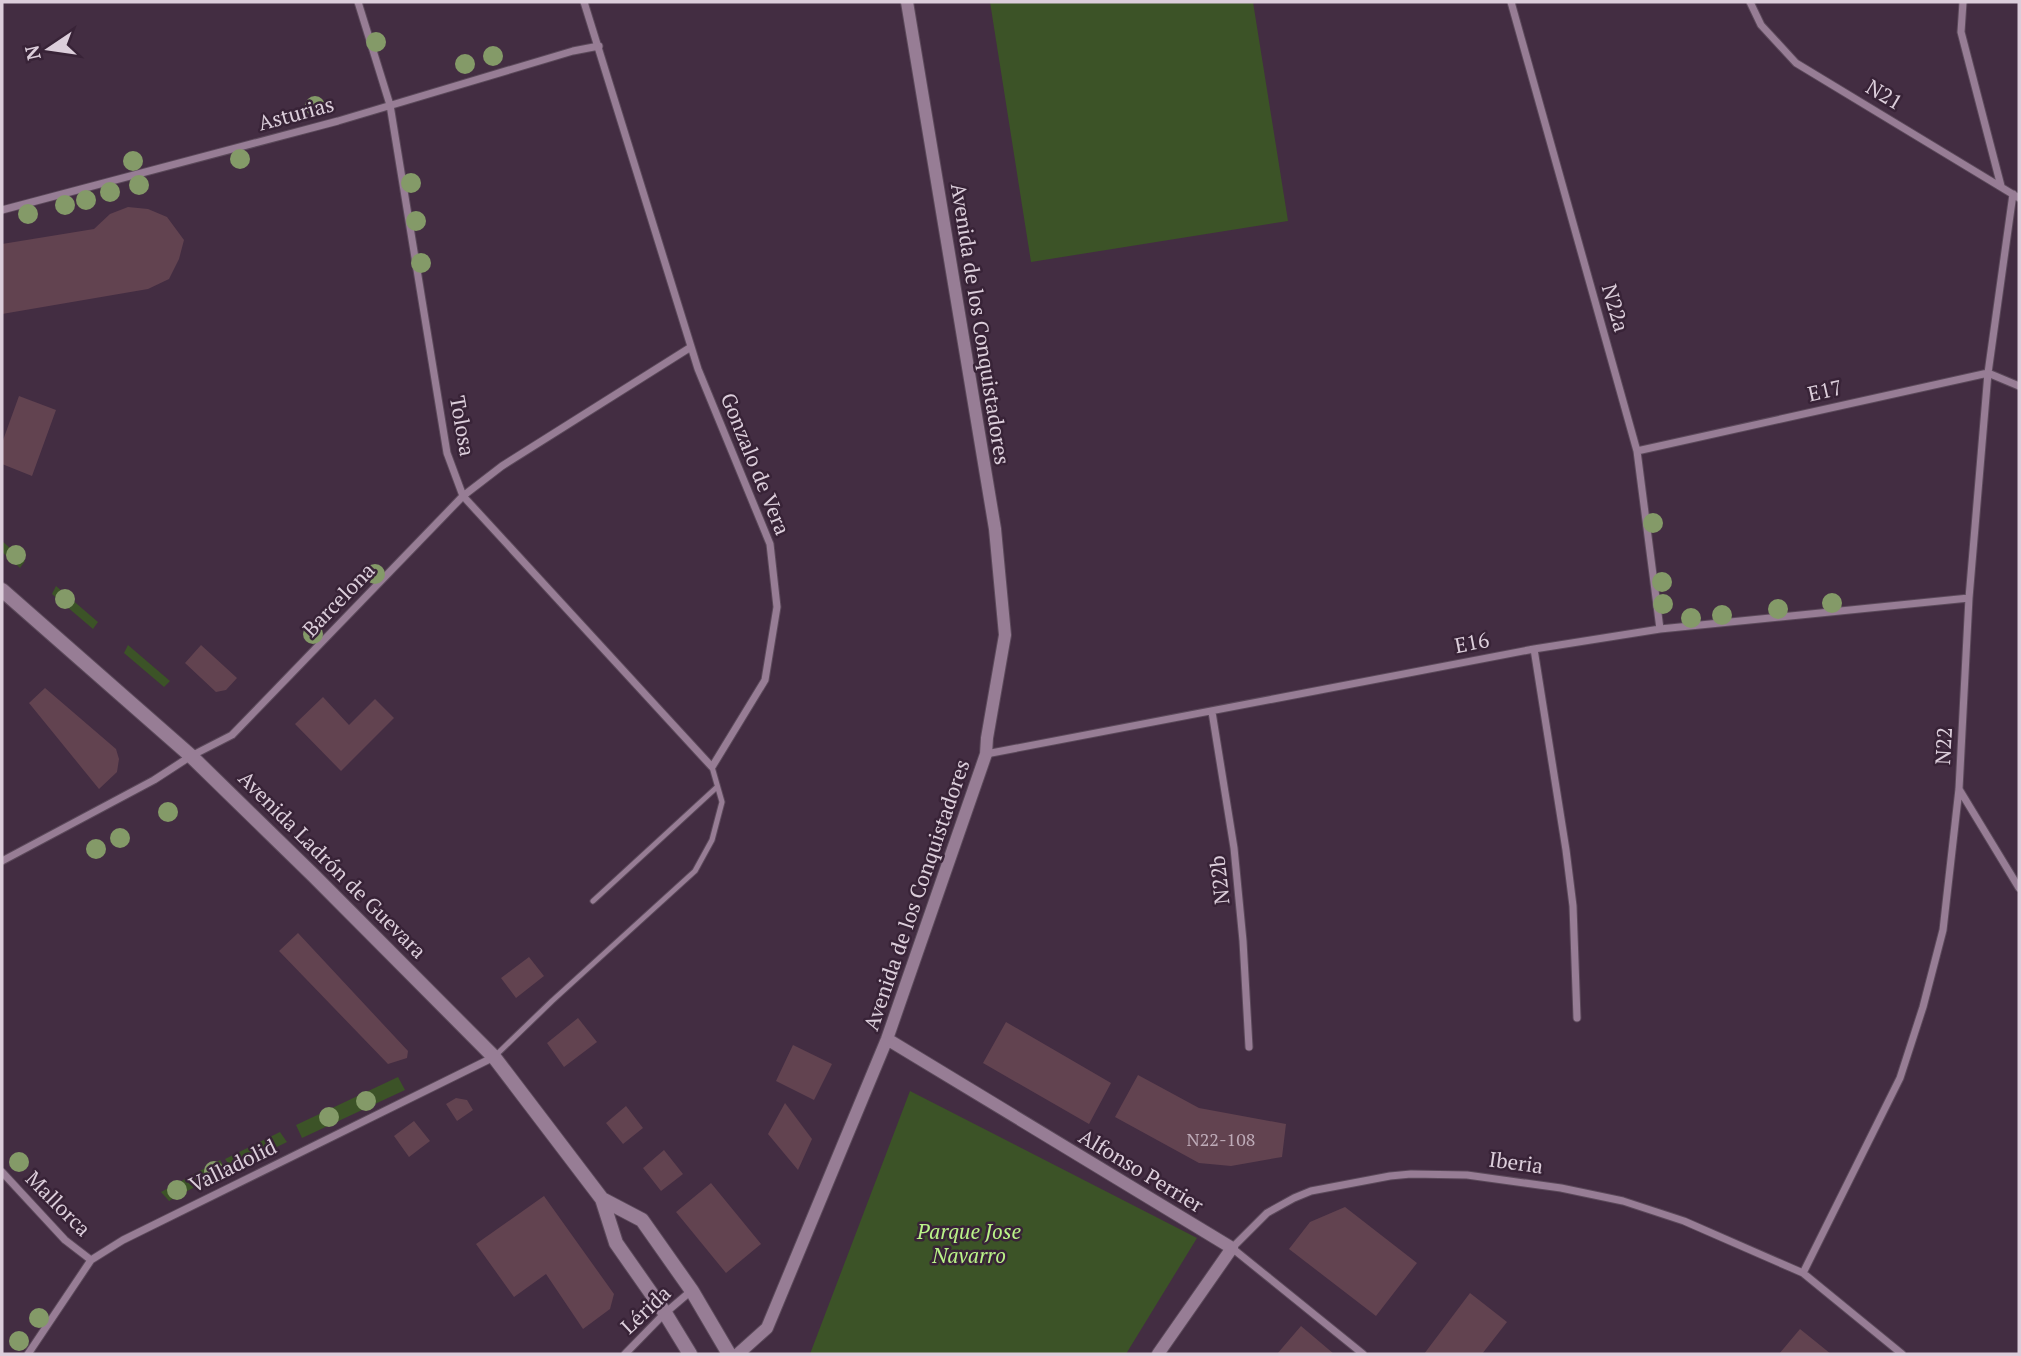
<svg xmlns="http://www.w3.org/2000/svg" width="2021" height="1356" viewBox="0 0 2021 1356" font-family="'PT Serif',serif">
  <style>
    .green { fill: #3c5327 }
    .building { fill: #624350 }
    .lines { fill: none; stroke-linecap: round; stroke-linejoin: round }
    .service-casing { stroke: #5b495a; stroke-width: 7 }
    .minor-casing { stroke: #5b495a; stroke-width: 9 }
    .tertiary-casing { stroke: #5b495a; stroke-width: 14 }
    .secondary-casing { stroke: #5b495a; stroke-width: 16 }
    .service { stroke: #977d95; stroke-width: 5 }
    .minor { stroke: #977d95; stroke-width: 7 }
    .tertiary { stroke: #977d95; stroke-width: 12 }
    .secondary { stroke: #977d95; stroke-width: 14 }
    .tree { fill: #849a68 }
    .labels { text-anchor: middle; stroke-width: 5; stroke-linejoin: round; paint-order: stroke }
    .number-label { font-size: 18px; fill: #beabb8 }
    .street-label { font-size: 21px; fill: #dccedb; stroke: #382337 }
    .park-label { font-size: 21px; font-style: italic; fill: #baf388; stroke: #382337 }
  </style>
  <rect width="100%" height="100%" fill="#432d42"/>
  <path class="green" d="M990,2H1253L1288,221L1031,262Z
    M2,541L25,561L20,568L2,552Z
    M56,586L98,622L93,629L52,594Z
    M128,645L170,681L164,687L124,653Z
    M398,1077L405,1090L302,1138L296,1125Z
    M910,1091L1197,1238L1126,1354H810Z
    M280,1132L287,1142L232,1169L225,1159Z
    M220,1160L226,1170L169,1201L161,1192Z"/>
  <path class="building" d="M128,207L148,209L167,217L184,240L179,259L169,279L148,289L2,314V244L94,229L110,214Z
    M19,396L56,410L32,476L2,464V443Z
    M201,645L237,678L226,690L216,692L185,663Z
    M45,688L116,749L119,759L117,772L99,789L29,703Z
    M323,697L349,725L375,699L394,718L341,771L295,724Z
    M298,933L408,1051L407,1058L388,1064L279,951Z
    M529,957L544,976L516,998L501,978Z
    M578,1018L597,1042L564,1067L547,1043Z
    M1006,1022L1111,1083L1089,1124L983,1063Z
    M793,1045L832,1064L814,1100L776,1081Z
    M1138,1075L1199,1108L1286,1124L1282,1157L1231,1166L1199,1163L1115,1117Z
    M456,1098L467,1100L473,1110L457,1121L446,1104Z
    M785,1103L812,1139L798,1170L768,1134Z
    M626,1106L643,1128L623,1144L606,1123Z
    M414,1121L430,1141L409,1157L394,1136Z
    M664,1150L683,1174L661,1191L643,1168Z
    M711,1183L761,1244L726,1273L676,1212Z
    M544,1196L614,1294L610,1309L583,1329L546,1274L514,1297L476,1244Z
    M1345,1207L1417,1263L1376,1316L1289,1249L1310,1222Z
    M1470,1293L1507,1322L1482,1354H1424Z
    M1301,1326L1334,1354H1277Z
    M1800,1329L1831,1354H1779Z"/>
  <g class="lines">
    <defs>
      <path id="service" d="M593,901L717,787
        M494,1057L552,1001L695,871L712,840L722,802L712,767"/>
      <path id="minor" d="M358,2L390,105L447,453L463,496L712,767L765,680L777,607L770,544L698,369L584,2
        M1511,2L1637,451L1660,629
        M1750,2L1761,25L1796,63L2019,198
        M1963,2L1961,32L2001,186
        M2,210L338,121L573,51L599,46
        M1637,451L1988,373L2019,386
        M1534,649L1566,850L1573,906L1577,1018
        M1212,712L1234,848L1243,941L1249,1047
        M986,754L1534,649L1660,629L1969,598
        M1959,789L2019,888
        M2,861L154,780L191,756L232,735L463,496L502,466L691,347
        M2,1172L65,1240L91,1260
        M1803,1273L1900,1078L1923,1007L1943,930L1959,789L1969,598L1988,373L2013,194
        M28,1354L91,1260L123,1240L494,1057
        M625,1354L664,1314L691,1291
        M1363,1354L1232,1248L1267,1213L1294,1198L1311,1191L1390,1176L1411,1174L1467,1175L1561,1188L1623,1201L1684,1221L1803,1273L1902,1354"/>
      <path id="tertiary" d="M887,1039L1232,1248L1158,1354
        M738,1354L767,1328L887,1039L986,754L987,738L1005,635L995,529L907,2"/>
      <path id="secondary" d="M2,590L191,756L314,876L494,1057L602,1199L616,1243L665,1313L690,1354
        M602,1199L642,1220L692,1291L729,1354"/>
    </defs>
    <use href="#service" class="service-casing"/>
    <use href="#minor" class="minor-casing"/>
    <use href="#tertiary" class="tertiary-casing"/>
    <use href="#secondary" class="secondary-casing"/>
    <use href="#service" class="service"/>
    <use href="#minor" class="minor"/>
    <use href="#tertiary" class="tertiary"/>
    <use href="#secondary" class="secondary"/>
  </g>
  <g class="tree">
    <circle cx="376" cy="42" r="10"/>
    <circle cx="493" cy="56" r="10"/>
    <circle cx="465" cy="64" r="10"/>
    <circle cx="315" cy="106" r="10"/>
    <circle cx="240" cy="159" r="10"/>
    <circle cx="133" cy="161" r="10"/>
    <circle cx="411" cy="183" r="10"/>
    <circle cx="139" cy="185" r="10"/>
    <circle cx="110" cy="192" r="10"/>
    <circle cx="86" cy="200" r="10"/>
    <circle cx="65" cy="205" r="10"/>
    <circle cx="28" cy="214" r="10"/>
    <circle cx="416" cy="221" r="10"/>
    <circle cx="421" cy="263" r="10"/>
    <circle cx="1653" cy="523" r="10"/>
    <circle cx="16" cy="555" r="10"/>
    <circle cx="375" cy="574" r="10"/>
    <circle cx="1662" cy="582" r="10"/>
    <circle cx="65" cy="599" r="10"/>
    <circle cx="1832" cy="603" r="10"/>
    <circle cx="1663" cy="604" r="10"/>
    <circle cx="1778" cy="609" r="10"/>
    <circle cx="1722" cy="615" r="10"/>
    <circle cx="1691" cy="618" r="10"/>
    <circle cx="313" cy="634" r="10"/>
    <circle cx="168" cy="812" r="10"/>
    <circle cx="120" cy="838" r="10"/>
    <circle cx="96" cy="849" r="10"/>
    <circle cx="366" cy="1101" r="10"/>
    <circle cx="329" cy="1117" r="10"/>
    <circle cx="19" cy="1162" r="10"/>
    <circle cx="214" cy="1171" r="10"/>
    <circle cx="177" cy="1190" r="10"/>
    <circle cx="39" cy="1318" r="10"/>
    <circle cx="19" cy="1341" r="10"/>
  </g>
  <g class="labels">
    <g class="number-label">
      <text x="1221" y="1146">N22-108</text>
    </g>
    <g class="street-label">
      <text transform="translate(1884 95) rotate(31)" y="7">N21</text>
      <text transform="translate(296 114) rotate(-15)" y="7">Asturias</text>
      <text transform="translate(1615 308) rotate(74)" y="7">N22a</text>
      <text transform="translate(980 324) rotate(81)" y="7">Avenida de los Conquistadores</text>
      <text transform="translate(1825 391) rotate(-13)" y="7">E17</text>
      <text transform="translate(462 426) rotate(80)" y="7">Tolosa</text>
      <text transform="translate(755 464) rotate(68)" y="7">Gonzalo de Vera</text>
      <text transform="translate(339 600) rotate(-46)" y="7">Barcelona</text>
      <text transform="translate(1472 643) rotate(-11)" y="7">E16</text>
      <text transform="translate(1944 746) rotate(-87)" y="7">N22</text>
      <text transform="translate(332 865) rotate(45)" y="7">Avenida Ladrón de Guevara</text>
      <text transform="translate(1220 880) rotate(-96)" y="7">N22b</text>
      <text transform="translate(917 895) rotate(-71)" y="7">Avenida de los Conquistadores</text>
      <text transform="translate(1516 1163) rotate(8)" y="7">Iberia</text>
      <text transform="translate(233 1166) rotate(-26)" y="7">Valladolid</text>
      <text transform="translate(1141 1171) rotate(31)" y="7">Alfonso Perrier</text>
      <text transform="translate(58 1204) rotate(45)" y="7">Mallorca</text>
      <text transform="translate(646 1310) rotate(-43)" y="7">Lérida</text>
    </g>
    <g class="park-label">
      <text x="969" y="1239">Parque Jose<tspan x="969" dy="24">Navarro</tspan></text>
    </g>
  </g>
  <rect width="2021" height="1356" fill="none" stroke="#dccedb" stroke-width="7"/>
  <g transform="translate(49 49) rotate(257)" stroke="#382337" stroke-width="5" paint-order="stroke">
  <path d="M0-5L12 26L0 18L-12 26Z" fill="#dccedb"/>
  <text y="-10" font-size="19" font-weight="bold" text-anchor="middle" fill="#dccedb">N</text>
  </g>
</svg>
